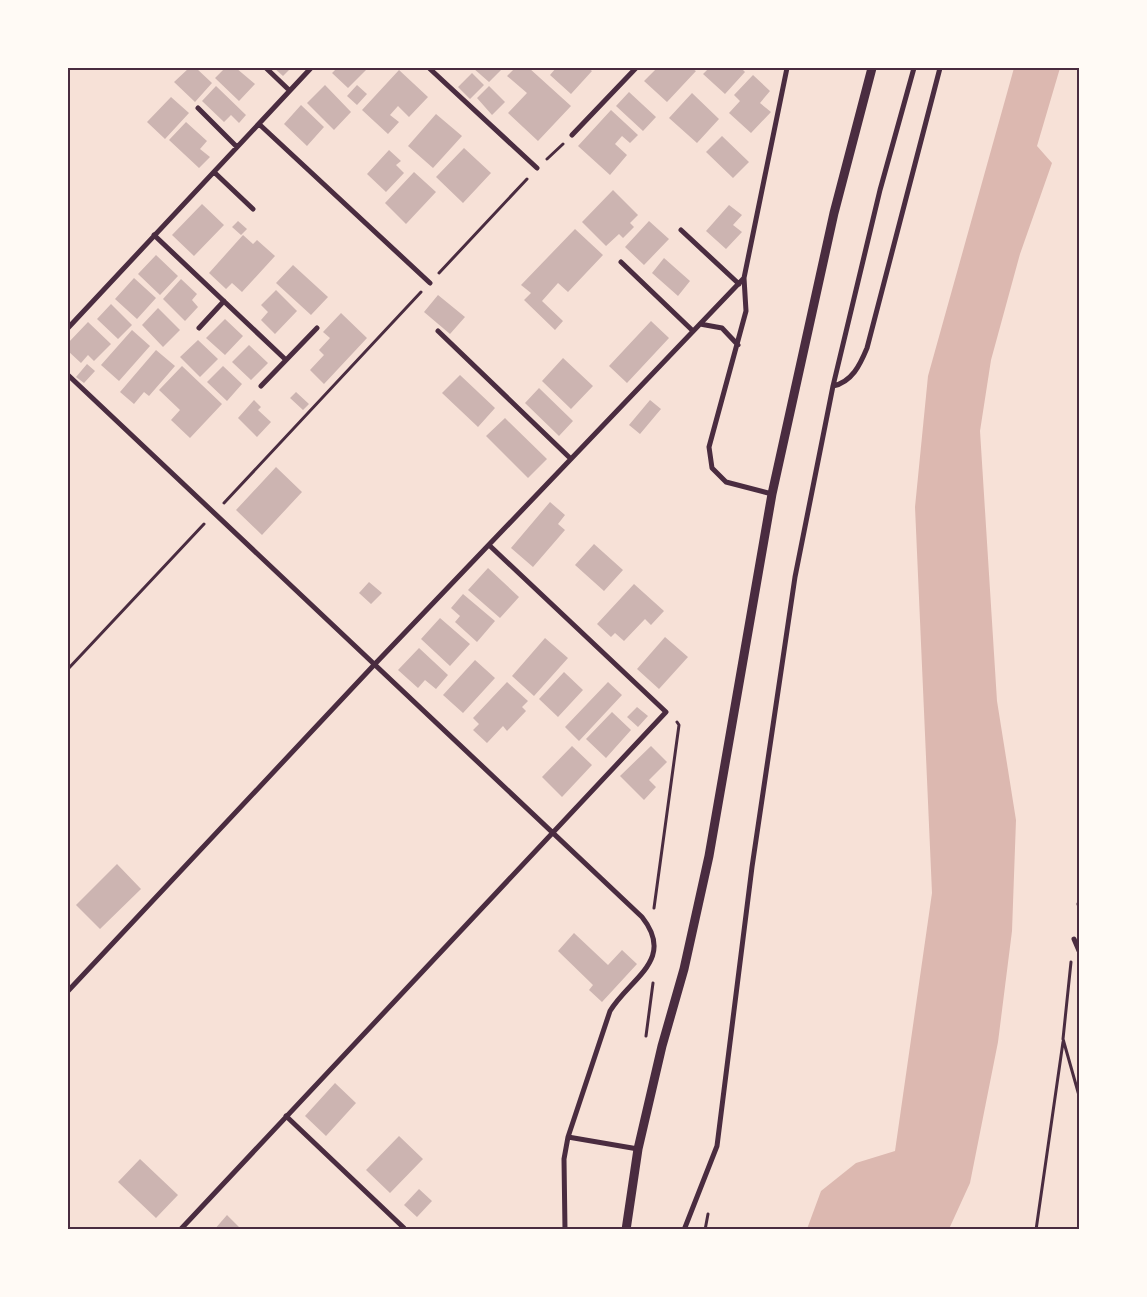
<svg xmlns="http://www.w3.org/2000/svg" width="1147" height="1297" viewBox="0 0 1147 1297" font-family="'Roboto Condensed',sans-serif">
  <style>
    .water { fill: #dcb8b0 }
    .building { fill: #ccb4b1 }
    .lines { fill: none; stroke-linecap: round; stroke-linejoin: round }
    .path { stroke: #4a2c40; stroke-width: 3 }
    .minor { stroke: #4a2c40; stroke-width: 5 }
    .tertiary { stroke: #4a2c40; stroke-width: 9 }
    .neatline { fill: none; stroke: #4a2c40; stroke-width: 2 }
  </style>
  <rect width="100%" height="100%" fill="#f7e1d7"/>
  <path class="water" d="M1014,68H1060L1037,146L1052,163L1020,254L991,360L980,431L997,701L1016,820L1012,931L998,1042L970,1183L949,1229H807L821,1191L856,1163L895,1151L932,893L915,507L928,376Z"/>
  <path class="building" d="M189,68H196L212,83L195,102L174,82Z
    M225,68H236L255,84L239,101L215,78Z
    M274,68H291L283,76Z
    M337,68H368L348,88L332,73Z
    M473,68H503L489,82Z
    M515,68H529L571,106L538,141L508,113L527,93L507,76Z
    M556,68H588L592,71L571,94L550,75Z
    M657,68H691L696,71L667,102L644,81Z
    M709,68H741L745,72L725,94L703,74Z
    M399,70L428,97L409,117L398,106L390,115L399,122L388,134L362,110Z
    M472,73L484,85L470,99L458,87Z
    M753,75L770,91L760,103L771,112L751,133L729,113L740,101L734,95Z
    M325,85L351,112L334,130L307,103Z
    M357,85L367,94L357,105L347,96Z
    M216,86L246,115L239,123L231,115L224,122L202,101Z
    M489,86L505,102L492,115L477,98Z
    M629,92L656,117L643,131L616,106Z
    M692,93L719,119L697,143L669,118Z
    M171,97L189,113L165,139L147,122Z
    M301,105L324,127L307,146L284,124Z
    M611,110L638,135L630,143L622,136L615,144L627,155L610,175L578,146Z
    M436,114L462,136L433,168L408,146Z
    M186,122L207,141L200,149L210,157L199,168L169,140Z
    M722,136L749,162L733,178L706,152Z
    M464,148L491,173L463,203L436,177Z
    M389,150L401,161L396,165L404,173L386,192L367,174Z
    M414,172L436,192L406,224L385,203Z
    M613,190L638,215L630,223L634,227L623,238L619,234L606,246L582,222Z
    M202,204L224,225L194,256L172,235Z
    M729,205L742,215L733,225L742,232L726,249L706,231Z
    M238,221L247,229L241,235L232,227Z
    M649,221L669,239L644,265L625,247Z
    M575,229L603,255L568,292L558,283L542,301L563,321L555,330L524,300L531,293L521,285Z
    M243,235L253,244L257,240L275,256L242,292L232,283L226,289L209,273Z
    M156,255L178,276L160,295L138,274Z
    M664,258L690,281L678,296L652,273Z
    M293,265L328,297L311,315L276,283Z
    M134,278L156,298L137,319L115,299Z
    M181,279L197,294L192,300L198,307L185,321L163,299Z
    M276,290L297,311L275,334L261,320L268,312L261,305Z
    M438,295L465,317L450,334L424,312Z
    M111,304L132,325L118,339L97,319Z
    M158,308L180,330L163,347L142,325Z
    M341,313L367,338L324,384L310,370L324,355L319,350L330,338L323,332Z
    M225,319L243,336L225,355L206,338Z
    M651,321L669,338L627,383L609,366Z
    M88,322L111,344L94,361L88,355L81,363L68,351V343Z
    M132,330L150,346L119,381L101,365Z
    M198,340L218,359L200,377L180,357Z
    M249,345L268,363L251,380L232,362Z
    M156,350L175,366L149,396L144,392L134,404L120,392Z
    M563,358L593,386L571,409L542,381Z
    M87,364L95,371L84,383L76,377Z
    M182,366L222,404L190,438L171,420L180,410L159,390Z
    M223,366L242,384L227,401L207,382Z
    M460,375L495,408L478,427L442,393Z
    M539,388L573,421L559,436L525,403Z
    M296,392L309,404L303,410L290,398Z
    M254,400L261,407L258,410L271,422L257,437L238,418Z
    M650,400L661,409L640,434L629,425Z
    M505,418L547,459L528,478L486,436Z
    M276,467L302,492L262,535L236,510Z
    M550,502L565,515L558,524L565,530L533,567L511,548Z
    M594,544L623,570L604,591L575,565Z
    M488,568L519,597L500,618L468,590Z
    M369,582L382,593L371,604L359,593Z
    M634,584L664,611L651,625L645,619L624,641L615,633L611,637L597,624Z
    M463,594L495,621L477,642L455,622L460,616L451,608Z
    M440,618L470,644L450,666L421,639Z
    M665,637L688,657L659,689L637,669Z
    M545,638L568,658L534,696L512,676Z
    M419,648L448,675L436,689L425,680L418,688L398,670Z
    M475,660L495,678L463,713L443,695Z
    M564,672L583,690L558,717L539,699Z
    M507,682L528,701L522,707L526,711L507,731L503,726L487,743L473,730L479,724L473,718Z
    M608,682L622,695L579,741L565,727Z
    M637,707L648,716L638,727L627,717Z
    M612,712L631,730L606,758L586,739Z
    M572,746L592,765L562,797L542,777Z
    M651,746L667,762L649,780L656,787L644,800L620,776Z
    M117,864L141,889L100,929L76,905Z
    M574,933L608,965L622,950L637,964L602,1002L589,990L593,985L558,951Z
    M335,1083L356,1103L326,1136L305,1116Z
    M399,1136L423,1159L390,1193L366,1170Z
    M140,1159L178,1195L156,1218L118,1182Z
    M419,1189L432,1201L417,1217L404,1205Z
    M227,1215L242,1230H214Z"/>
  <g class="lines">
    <path class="path" d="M547,159L563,144
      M439,273L527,179
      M224,503L421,292
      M68,669L204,524
      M654,908L679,725L677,722
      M1071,962L1063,1039L1080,1099
      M646,1036L653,983
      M705,1230L708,1214
      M1036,1230L1063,1042"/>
    <path class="minor" d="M266,68L289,90
      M429,68L537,168
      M198,108L237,147
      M259,124L430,283
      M572,135L636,68
      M214,172L253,209
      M681,230L739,284
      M154,235L286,360
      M621,262L693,331
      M700,324L722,328L738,345
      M68,328L311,68
      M199,328L224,301
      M438,331L571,459
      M68,375L642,917C676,960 630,978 610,1011L568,1137L638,1149
      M261,386L317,328
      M833,386C852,382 860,365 867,348L940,68
      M772,494L726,482L712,468L709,447L746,311L744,278L787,68
      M1079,904H1080
      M1074,939L1080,953
      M68,991L373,666L744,278
      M286,1116L404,1228
      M180,1230L666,712L489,545
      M565,1230L564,1159L568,1137
      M684,1230L717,1146L752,867L795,577L833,386L880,190L914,68"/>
    <path class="tertiary" d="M626,1230L638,1149L662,1046L684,969L709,856L772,494L834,213L872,68"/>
  </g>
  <rect width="1147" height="1297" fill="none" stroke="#fffaf5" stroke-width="138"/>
  <rect x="69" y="69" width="1009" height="1159" class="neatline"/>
</svg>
